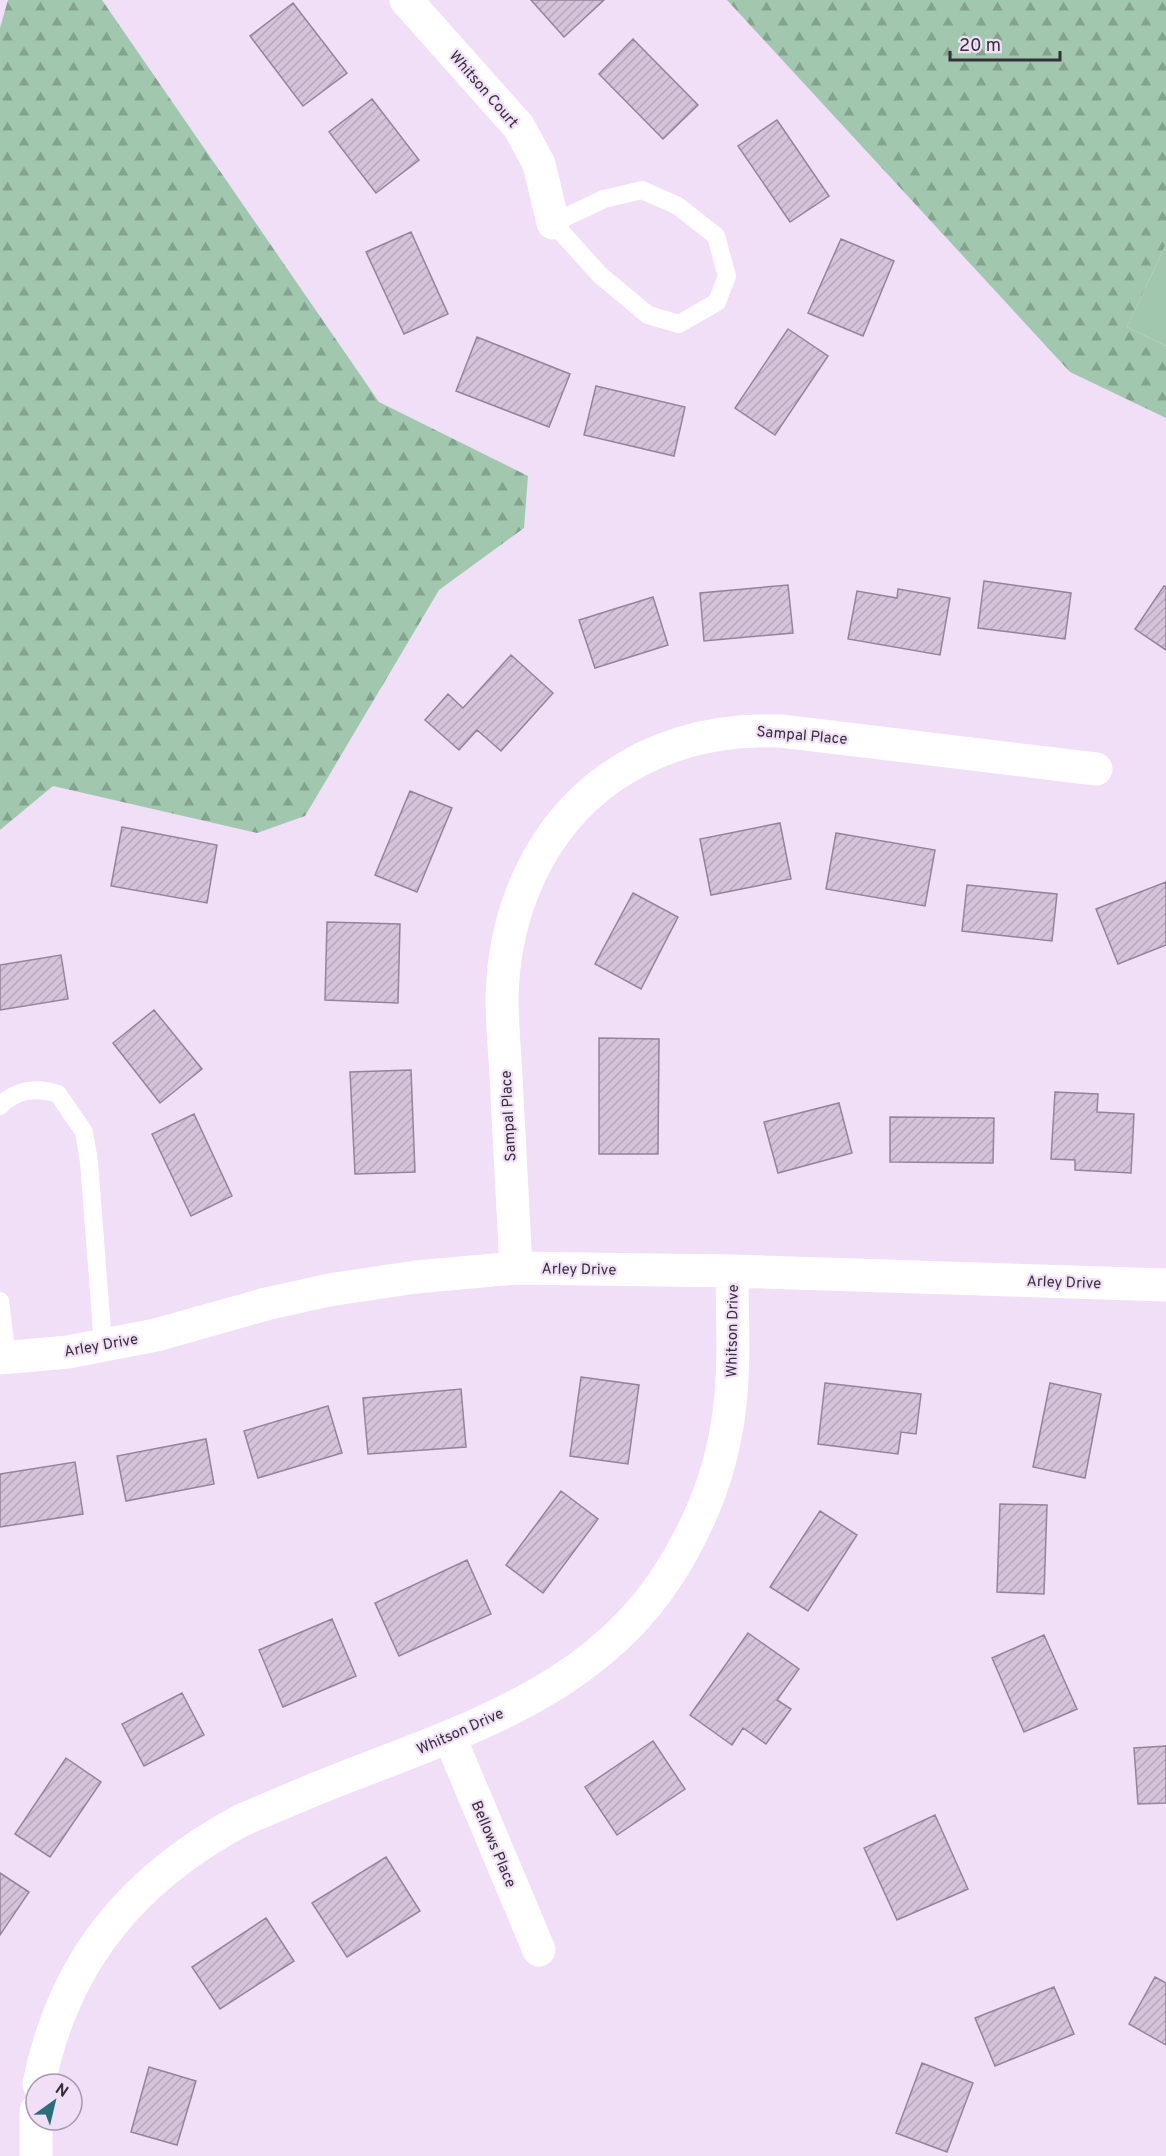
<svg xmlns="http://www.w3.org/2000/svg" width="1166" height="2156" viewBox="0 0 1166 2156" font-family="Overpass,sans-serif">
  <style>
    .forest { fill: url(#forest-firs) }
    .pitch { fill: #a1c8af }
    .building { fill: url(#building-hatch); stroke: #94849a; stroke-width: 1.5 }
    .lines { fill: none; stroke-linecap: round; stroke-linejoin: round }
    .lane { stroke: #fff; stroke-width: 18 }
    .street { stroke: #fff; stroke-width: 33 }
    .labels { text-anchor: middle; stroke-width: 4.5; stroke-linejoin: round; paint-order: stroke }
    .street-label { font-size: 15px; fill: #362f38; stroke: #f0dff7 }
  </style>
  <defs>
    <pattern id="forest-firs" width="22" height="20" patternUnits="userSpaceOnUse" patternTransform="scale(1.5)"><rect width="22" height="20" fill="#a1c8af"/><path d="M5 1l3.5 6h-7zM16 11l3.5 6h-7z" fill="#84a38f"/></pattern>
    <pattern id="building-hatch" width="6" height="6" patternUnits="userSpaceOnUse" patternTransform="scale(1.5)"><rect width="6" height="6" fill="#d4c3da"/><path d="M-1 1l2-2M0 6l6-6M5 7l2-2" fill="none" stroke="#b7a8bc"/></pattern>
  </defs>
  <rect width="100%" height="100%" fill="#f0dff7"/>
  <path class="forest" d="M8,0H102L379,402L528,476L524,528L439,590L305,816L257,833L53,786L0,830V28Z
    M727,0H1166V244L1127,327L1166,346V418L1070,372Z"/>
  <path class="pitch" d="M1166,244V346L1127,327Z"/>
  <path class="building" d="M531,0H604L564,37Z
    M293,3L347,73L303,106L250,36Z
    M633,39L698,105L663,139L599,74Z
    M372,99L419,160L376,193L329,132Z
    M777,120L829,196L790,222L738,146Z
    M411,232L448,314L404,334L366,252Z
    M841,239L894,261L863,336L808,313Z
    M788,329L828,356L775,435L735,408Z
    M477,337L570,374L549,427L456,391Z
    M596,386L685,407L674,456L584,435Z
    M984,581L1071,593L1065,639L978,628Z
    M788,585L793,633L704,641L700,593Z
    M1164,586L1166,587V650L1135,629Z
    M898,589L950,598L940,655L848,639L857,591L897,598Z
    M653,597L668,645L595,668L579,620Z
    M511,655L553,693L501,751L477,730L459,750L425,720L448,694L463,708Z
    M410,791L452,808L417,892L375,875Z
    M780,823L791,879L711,895L700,839Z
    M122,827L217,845L207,903L111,886Z
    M836,833L935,850L925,906L826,889Z
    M1166,882V945L1118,964L1096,909Z
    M967,885L1057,894L1052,941L962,931Z
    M633,893L678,917L641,989L595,964Z
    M327,922L400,924L398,1003L325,1000Z
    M61,955L68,999L0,1010V965Z
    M154,1010L202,1069L160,1103L113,1043Z
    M599,1038L659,1039L658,1154H599Z
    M411,1070L415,1172L355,1174L350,1072Z
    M1055,1092L1098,1094L1097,1112L1134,1114L1131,1173L1075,1170V1160L1051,1159Z
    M839,1103L852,1153L778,1173L764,1122Z
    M194,1114L232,1196L191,1216L152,1134Z
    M890,1117L994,1118L993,1163L890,1162Z
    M581,1377L639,1385L628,1464L570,1456Z
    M825,1383L921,1394L916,1434L901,1432L898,1454L818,1444Z
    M1050,1383L1101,1394L1085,1478L1033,1467Z
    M461,1389L466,1447L368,1454L363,1398Z
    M328,1406L342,1453L258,1478L244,1431Z
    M206,1439L214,1484L126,1501L117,1456Z
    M75,1462L83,1514L0,1527V1474Z
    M561,1491L598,1519L543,1593L506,1565Z
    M1000,1504L1047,1505L1044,1594L997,1592Z
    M820,1511L857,1535L808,1611L770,1587Z
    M467,1560L491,1614L399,1656L375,1603Z
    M332,1619L356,1676L283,1707L259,1650Z
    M748,1633L799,1669L777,1700L791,1709L766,1744L743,1728L732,1745L690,1715Z
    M1044,1635L1077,1709L1024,1732L992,1658Z
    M182,1693L204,1735L144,1766L122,1724Z
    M653,1741L685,1789L617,1835L585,1787Z
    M1166,1746V1803L1138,1804L1134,1748Z
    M66,1758L101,1782L50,1857L15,1834Z
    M935,1815L968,1889L897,1920L864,1848Z
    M386,1857L420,1911L347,1957L312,1903Z
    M0,1873L29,1892L0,1935Z
    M266,1918L294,1961L220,2009L192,1967Z
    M1155,1977L1166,1983V2045L1129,2024Z
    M1054,1987L1074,2034L995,2066L975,2018Z
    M922,2063L973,2083L947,2152L896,2133Z
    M149,2067L196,2081L177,2145L131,2132Z"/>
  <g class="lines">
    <path class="lane" d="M642,190L678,206L716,236L727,276L717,302L679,324L648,315L600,275L553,223L604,199Z
      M0,1106C17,1089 36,1087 58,1094L84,1132L89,1162L103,1344
      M0,1301L7,1358"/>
    <path class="street" d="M406,0L519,127L539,164L553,223
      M516,1268C513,1211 510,1154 507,1096C506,1063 502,1030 502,997C504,912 539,828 610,778C661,742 719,729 781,731L1096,769
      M0,1358L68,1352L156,1335L266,1304L329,1290L416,1277L516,1268L732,1271L1166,1285
      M450,1738L539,1950
      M39,2084C63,1962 133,1878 242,1820C278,1805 314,1789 351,1775C490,1721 619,1680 690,1537C708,1502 721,1465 727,1426C736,1375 732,1322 732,1271
      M36,2156V2111"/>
  </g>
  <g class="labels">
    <g class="street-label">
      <text transform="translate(484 89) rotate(49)" y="5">Whitson Court</text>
      <text transform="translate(802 735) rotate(5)" y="5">Sampal Place</text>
      <text transform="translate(508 1116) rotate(-93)" y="5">Sampal Place</text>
      <text transform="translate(579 1269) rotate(1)" y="5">Arley Drive</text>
      <text transform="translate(1064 1282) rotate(2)" y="5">Arley Drive</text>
      <text transform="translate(732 1331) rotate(-89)" y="5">Whitson Drive</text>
      <text transform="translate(101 1345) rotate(-10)" y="5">Arley Drive</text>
      <text transform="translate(460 1731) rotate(-24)" y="5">Whitson Drive</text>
      <text transform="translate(494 1844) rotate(67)" y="5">Bellows Place</text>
    </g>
  </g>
  <g transform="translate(54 2102) rotate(34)"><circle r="28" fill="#f0dff7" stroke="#a699ab" stroke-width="1.5"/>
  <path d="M0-4.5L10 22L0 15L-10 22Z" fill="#28717a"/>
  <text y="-9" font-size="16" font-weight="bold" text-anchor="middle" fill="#362f38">N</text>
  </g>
  <path d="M950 51v9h110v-9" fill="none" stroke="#362f38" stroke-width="3"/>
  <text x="959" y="51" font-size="18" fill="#362f38" stroke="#f0dff7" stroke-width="4.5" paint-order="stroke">20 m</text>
</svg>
